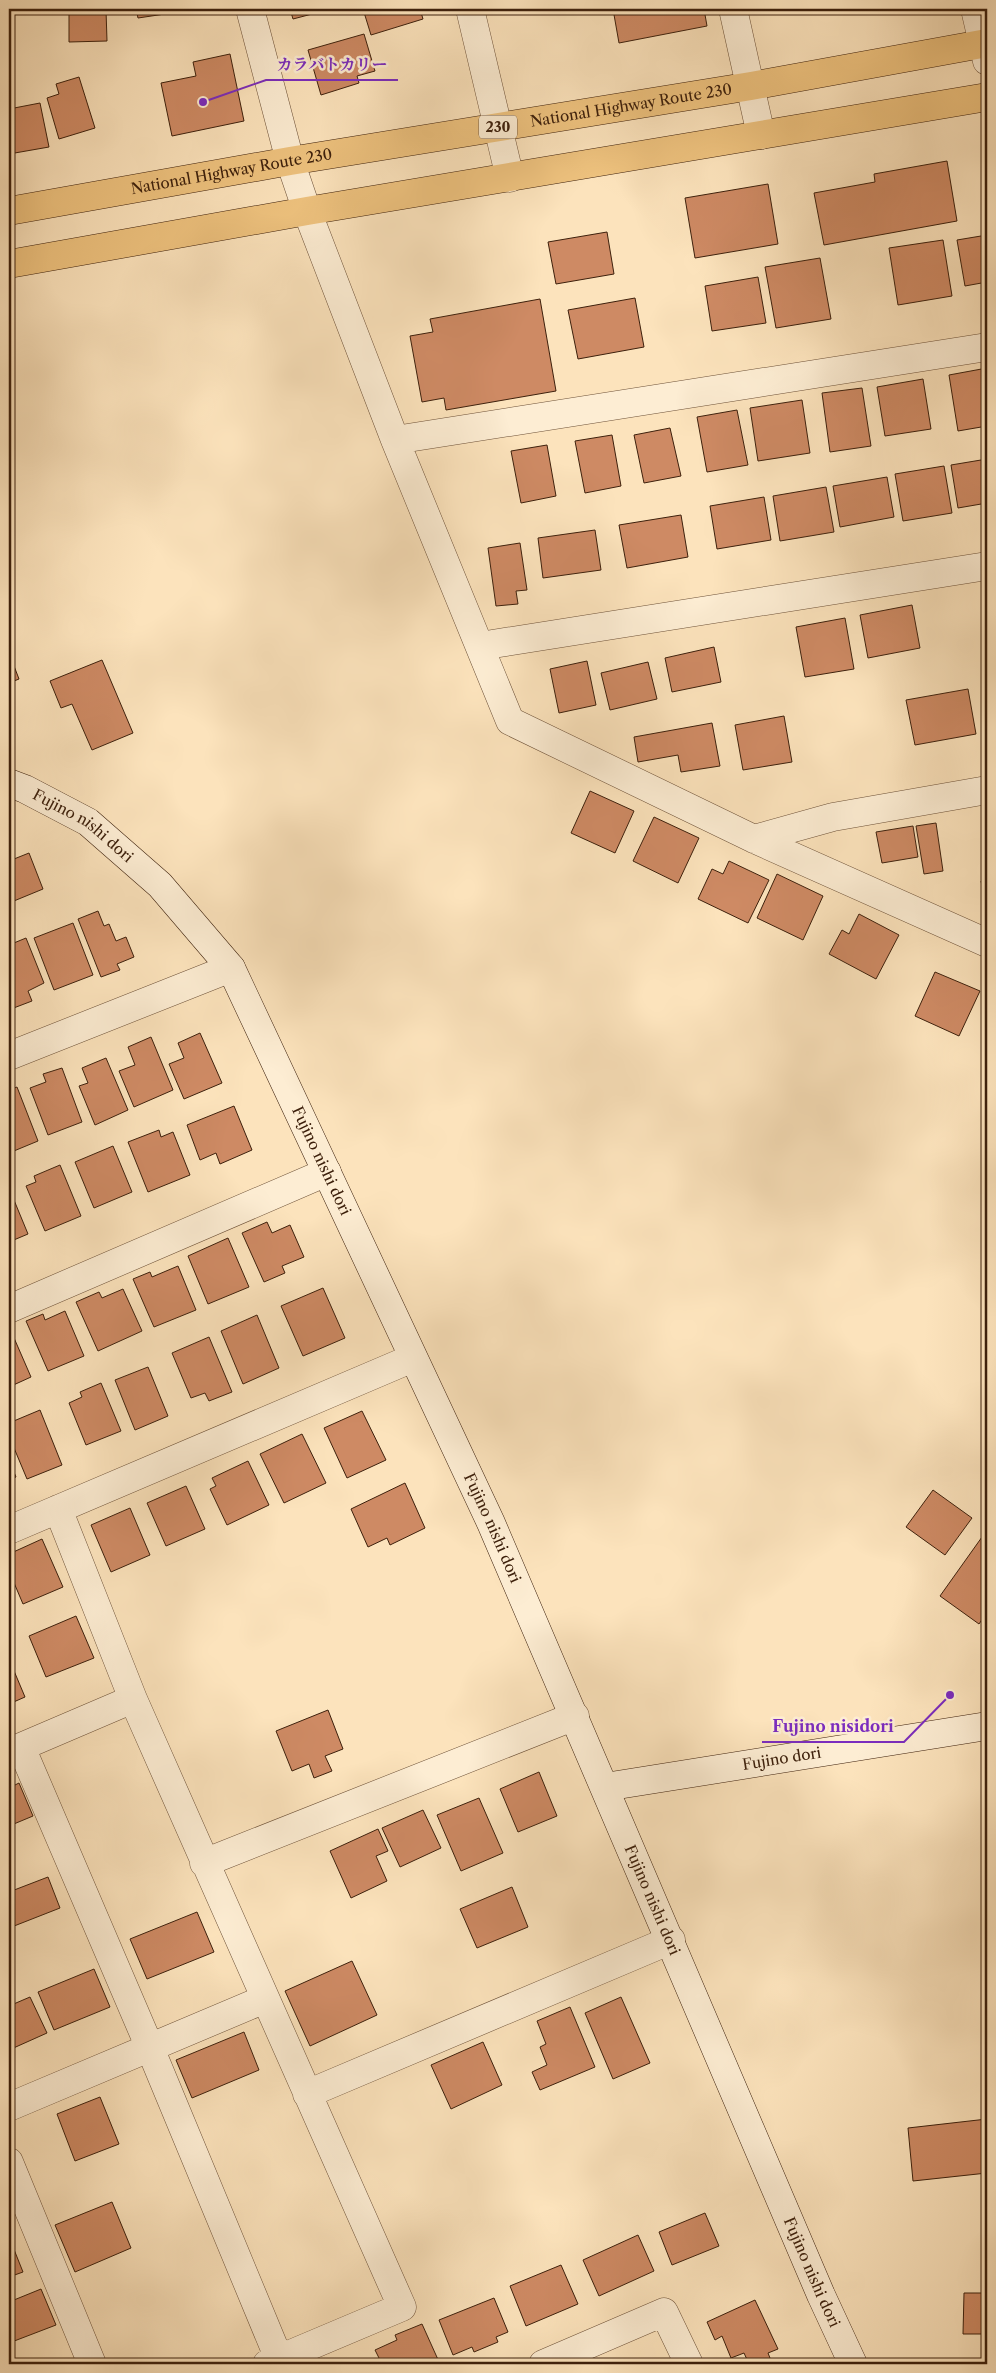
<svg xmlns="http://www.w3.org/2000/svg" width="996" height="2373" viewBox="0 0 996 2373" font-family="'Libre Caslon Text','Noto Serif JP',serif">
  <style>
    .building { fill: #ce8a64; stroke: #3d200c }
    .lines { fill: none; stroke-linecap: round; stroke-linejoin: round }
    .street-casing { stroke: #6d5138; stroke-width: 29 }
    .secondary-casing { stroke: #3d200c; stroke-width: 29 }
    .highway-casing { stroke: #3d200c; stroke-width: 29 }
    .street { stroke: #fdedd3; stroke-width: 28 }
    .secondary { stroke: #fdedd3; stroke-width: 28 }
    .highway { stroke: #eec27e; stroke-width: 28 }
    .labels { text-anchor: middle; stroke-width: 5; stroke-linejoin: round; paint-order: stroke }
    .shield { fill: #fdedd3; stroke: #775e48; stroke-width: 1 }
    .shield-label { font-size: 14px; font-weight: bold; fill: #3d200c }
    .street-label { font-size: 15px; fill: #3d200c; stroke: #fdedd3 }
    .leader { fill: none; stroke: #7b2cbf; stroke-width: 2 }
    .callout-dot { fill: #7b2cbf; stroke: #fdedd3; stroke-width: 2 }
    .callout-label { font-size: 16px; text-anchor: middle; font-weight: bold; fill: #7b2cbf; stroke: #fdedd3; stroke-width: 5; stroke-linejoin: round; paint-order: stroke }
  </style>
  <rect width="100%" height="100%" fill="#fce3bc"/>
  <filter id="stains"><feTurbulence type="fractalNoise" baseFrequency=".004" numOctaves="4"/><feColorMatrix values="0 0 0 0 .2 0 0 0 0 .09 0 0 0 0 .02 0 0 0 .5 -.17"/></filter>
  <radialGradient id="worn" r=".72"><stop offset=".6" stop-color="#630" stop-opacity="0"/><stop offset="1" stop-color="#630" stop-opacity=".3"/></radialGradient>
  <path class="building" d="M136,9H185V11L138,18Z
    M290,9H331L293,19Z
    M363,9H420L423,19L371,35Z
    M613,9H704L707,26L619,43Z
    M106,10L107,41L69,42V12Z
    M364,34L375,71L357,76L359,83L321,95L308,50Z
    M230,54L244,121L172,136L161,83L196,76L193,62Z
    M79,77L95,128L59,139L47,98L59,94L56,84Z
    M40,103L49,147L9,154V109Z
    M947,161L957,221L824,245L814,193L875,182L874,174Z
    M768,184L778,244L695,258L685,198Z
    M607,232L614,274L556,284L548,242Z
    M987,235V282L965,286L957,240Z
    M943,240L952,296L898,305L889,248Z
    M820,258L831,319L776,328L765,267Z
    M758,277L766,323L712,331L705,286Z
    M635,298L644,347L578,359L568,310Z
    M540,299L556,391L446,410L444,398L422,402L410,336L433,332L430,319Z
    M987,368V426L958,431L949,375Z
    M923,379L931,429L885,436L877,387Z
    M862,388L871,446L830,452L822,393Z
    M802,400L810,453L758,461L750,408Z
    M737,410L748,465L707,472L697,417Z
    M670,428L681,476L644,483L634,435Z
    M612,435L621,486L585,493L575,441Z
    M547,445L556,496L521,503L511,451Z
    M987,459V503L958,508L951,465Z
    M944,466L952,513L903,521L895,474Z
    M887,477L894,517L840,527L833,486Z
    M826,487L834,532L780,541L773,496Z
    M764,497L771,540L717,549L710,506Z
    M681,515L688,557L627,568L619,525Z
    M595,530L601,570L543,578L538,538Z
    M520,543L527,590L516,591L518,604L496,606L488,548Z
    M912,605L920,648L868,658L860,615Z
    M845,618L854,669L805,677L796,627Z
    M714,647L721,682L672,692L665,658Z
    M9,653L19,679L9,683Z
    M102,660L133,733L92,750L72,704L61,708L50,681Z
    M587,661L596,705L559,713L550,669Z
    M648,662L657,699L610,710L601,673Z
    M987,687V715L982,688Z
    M968,689L976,734L915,745L906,700Z
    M784,716L792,762L743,770L735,725Z
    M712,723L720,766L681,772L678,755L638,762L634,737Z
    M590,791L634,811L615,853L571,833Z
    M654,817L699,838L678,883L633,861Z
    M936,823L943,871L924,874L916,826Z
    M913,826L918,857L882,863L876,832Z
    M29,853L43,889L9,903V861Z
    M729,861L769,880L748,923L698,899L712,869L723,874Z
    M777,874L823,896L803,940L757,918Z
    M987,880V907L986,908L981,881Z
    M98,911L104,926L109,924L116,941L126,937L134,957L117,964L120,970L101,977L78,919Z
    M859,914L899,935L876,979L829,954L842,930L849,934Z
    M73,923L93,975L54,990L34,938Z
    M26,938L44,983L28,991L32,1001L11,1009L9,1004V945Z
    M935,972L980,991L959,1036L915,1016Z
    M200,1033L222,1083L184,1099L169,1064L184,1058L178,1043Z
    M151,1037L173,1090L134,1107L119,1071L135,1065L128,1047Z
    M106,1058L128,1110L95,1125L79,1086L88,1083L82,1068Z
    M62,1068L82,1122L48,1135L30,1088L46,1082L43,1074Z
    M17,1087L38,1141L9,1153V1090Z
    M234,1106L252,1150L220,1164L216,1153L200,1160L187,1125Z
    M159,1130L161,1137L173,1132L190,1175L148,1192L128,1142Z
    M113,1146L132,1192L94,1208L75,1162Z
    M60,1165L81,1216L45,1231L26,1186L36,1182L34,1176Z
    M9,1188L28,1234L9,1242Z
    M267,1222L272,1233L290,1225L304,1257L282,1266L285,1273L264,1282L242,1233Z
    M228,1238L249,1287L208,1304L188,1256Z
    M178,1266L196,1310L154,1327L133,1279L150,1272L152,1277Z
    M323,1288L345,1338L303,1356L281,1306Z
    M123,1289L142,1331L98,1351L76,1302L99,1292L102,1298Z
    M65,1311L84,1356L48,1371L26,1321L43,1314L45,1320Z
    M257,1315L279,1368L243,1384L221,1331Z
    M11,1331L31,1377L9,1387V1332Z
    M209,1337L232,1392L209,1401L205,1393L191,1398L172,1353Z
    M148,1367L168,1416L135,1430L115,1380Z
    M101,1383L121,1431L86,1445L69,1403L82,1397L80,1392Z
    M40,1410L62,1465L27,1479L9,1436V1423Z
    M362,1411L386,1460L347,1478L324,1428Z
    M302,1434L326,1483L284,1503L260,1454Z
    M9,1460L16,1477L9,1480Z
    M248,1461L269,1505L227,1525L210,1489L216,1486L212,1478Z
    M405,1483L425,1528L390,1545L387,1538L368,1547L351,1509Z
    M186,1486L205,1529L166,1546L147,1503Z
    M933,1490L972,1518L945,1555L906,1527Z
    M130,1508L150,1555L111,1572L91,1525Z
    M987,1530V1612L979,1624L940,1596Z
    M42,1539L63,1587L23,1604L9,1571V1554Z
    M76,1616L94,1658L46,1677L29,1636Z
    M9,1659L25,1697L9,1704Z
    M328,1710L343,1749L325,1756L332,1771L314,1778L309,1764L292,1771L276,1731Z
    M539,1772L557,1816L518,1832L500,1789Z
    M19,1783L33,1816L9,1826V1788Z
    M479,1798L503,1853L461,1871L437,1815Z
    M423,1810L441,1848L400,1867L382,1828Z
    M378,1829L388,1851L376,1856L387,1881L351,1898L330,1851Z
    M48,1877L60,1908L9,1928V1892Z
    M512,1887L528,1927L477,1948L460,1909Z
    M197,1912L214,1952L147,1979L130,1939Z
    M352,1961L377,2015L310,2046L285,1991Z
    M94,1969L110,2007L54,2030L38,1992Z
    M30,1997L47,2033L9,2050V2006Z
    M621,1997L650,2063L613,2079L585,2013Z
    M570,2007L595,2067L540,2090L532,2072L547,2065L540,2047L546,2044L537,2021Z
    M244,2032L259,2070L192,2098L176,2060Z
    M483,2042L502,2085L451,2109L431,2065Z
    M100,2097L119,2144L75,2161L57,2114Z
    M987,2119V2173L913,2181L908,2128Z
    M112,2202L131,2248L75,2272L55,2225Z
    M705,2213L719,2246L672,2265L659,2232Z
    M638,2235L654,2271L599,2296L583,2260Z
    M9,2237L23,2272L9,2277Z
    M561,2265L578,2304L526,2326L510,2286Z
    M41,2289L56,2325L9,2343V2302Z
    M964,2293H987V2334H963Z
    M494,2298L508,2332L496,2337L498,2342L474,2352L472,2347L453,2355L439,2320Z
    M755,2300L778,2349L768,2353L772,2363L768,2364H749L744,2353L731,2358L722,2336L715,2340L707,2322Z
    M422,2324L440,2364H382L375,2350L397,2340L395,2335Z"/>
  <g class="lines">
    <defs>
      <path id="street" d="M250,9L290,161L307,211L395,440L510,721L754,839L987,943
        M470,9L510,178
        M733,9L761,135
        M975,9L987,61
        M395,440L987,347
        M480,646L987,566
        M754,839L833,817L987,790
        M9,1056L231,968
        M9,1309L327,1172
        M58,1509L133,1699L402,2307L267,2364
        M9,1530L413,1358
        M21,1747L150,2048L279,2359
        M9,1752L133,1699
        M204,1863L575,1716
        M307,2094L671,1940
        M9,2107L265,1999
        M9,2162L92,2364
        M543,2364L664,2312L689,2364"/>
      <g id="secondary">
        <path id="s1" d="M9,783L25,789L88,822L160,885L231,968L491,1523L821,2295L853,2364"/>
        <path id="s2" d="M605,1787L987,1726"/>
      </g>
      <g id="highway">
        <path id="s3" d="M9,211L290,161L751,86L987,43"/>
        <path d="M9,264L307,211L987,97"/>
      </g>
    </defs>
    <use href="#street" class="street-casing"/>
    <use href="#secondary" class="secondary-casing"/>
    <use href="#highway" class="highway-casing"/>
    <use href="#street" class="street"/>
    <use href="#secondary" class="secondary"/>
    <use href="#highway" class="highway"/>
  </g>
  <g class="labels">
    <rect class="shield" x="479" y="115.5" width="38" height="23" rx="4"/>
    <g class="shield-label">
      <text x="498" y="132">230</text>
    </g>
    <g class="street-label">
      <text dy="5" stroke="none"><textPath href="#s3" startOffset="631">National Highway Route 230</textPath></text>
      <text dy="5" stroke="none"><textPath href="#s3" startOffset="226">National Highway Route 230</textPath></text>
      <text dy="5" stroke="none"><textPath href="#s1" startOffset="86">Fujino nishi dori</textPath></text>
      <text dy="5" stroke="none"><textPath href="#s1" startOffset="506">Fujino nishi dori</textPath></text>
      <text dy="5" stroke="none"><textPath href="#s1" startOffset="911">Fujino nishi dori</textPath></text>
      <text dy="5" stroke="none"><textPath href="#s2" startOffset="179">Fujino dori</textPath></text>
      <text dy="5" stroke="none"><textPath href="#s1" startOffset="1316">Fujino nishi dori</textPath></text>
      <text dy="5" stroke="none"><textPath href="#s1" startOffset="1721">Fujino nishi dori</textPath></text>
    </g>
  </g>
  <path class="leader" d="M203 102L266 80H398M950 1695L904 1742H762"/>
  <g class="callout-dot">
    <circle cx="203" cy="102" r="5"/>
    <circle cx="950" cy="1695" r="5"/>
  </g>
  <g class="callout-label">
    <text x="332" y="70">カラバトカリー</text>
    <text x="833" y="1732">Fujino nisidori</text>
  </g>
  <rect width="996" height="2373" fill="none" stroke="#fce3bc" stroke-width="30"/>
  <rect x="10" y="10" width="976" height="2353" fill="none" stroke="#3d200c" stroke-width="2.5"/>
  <rect x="15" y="15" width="966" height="2343" fill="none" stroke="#3d200c"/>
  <rect width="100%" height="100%" filter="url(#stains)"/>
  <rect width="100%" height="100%" fill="url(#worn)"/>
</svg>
